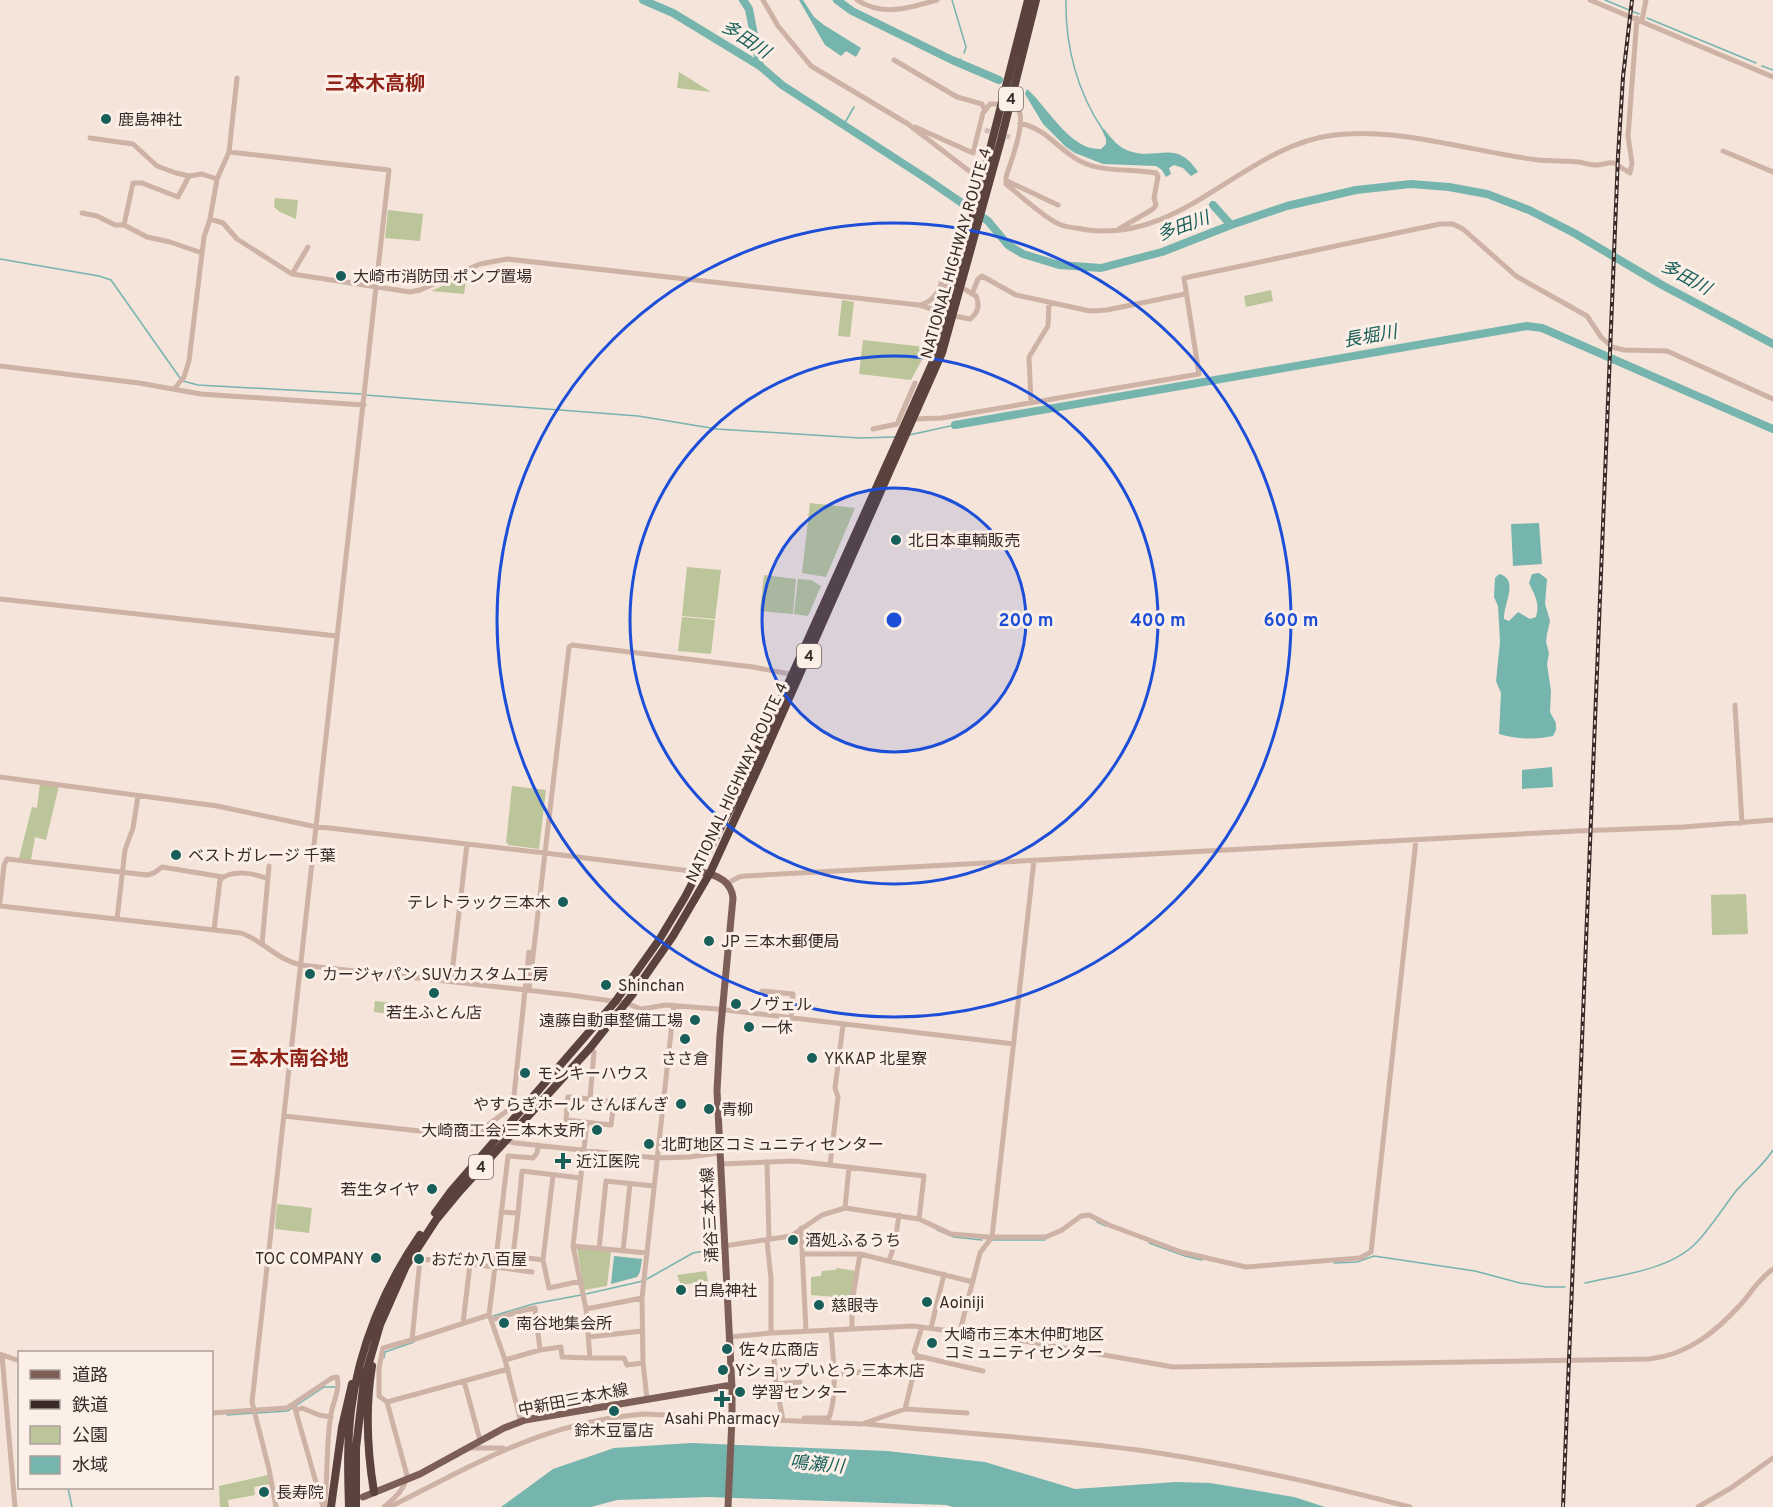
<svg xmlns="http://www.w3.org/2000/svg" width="1773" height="1507" viewBox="0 0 1773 1507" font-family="Overpass,'Noto Sans JP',sans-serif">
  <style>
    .green { fill: #bcc599 }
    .water { fill: #76b4ae }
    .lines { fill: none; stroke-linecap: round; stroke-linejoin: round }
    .stream { stroke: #76b4ae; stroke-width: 1.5 }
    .river { stroke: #76b4ae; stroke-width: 8 }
    .minor-tunnel { stroke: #cfbfb6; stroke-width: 5; stroke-dasharray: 5 2.5; stroke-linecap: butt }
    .minor { stroke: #ceb2a5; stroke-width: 5 }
    .major { stroke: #7c5e56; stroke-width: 7 }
    .highway { stroke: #5b423d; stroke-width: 8 }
    .rail-casing { stroke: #392a27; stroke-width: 4 }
    .rail { stroke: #fbefe7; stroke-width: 1.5; stroke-dasharray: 4.5; stroke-linecap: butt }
    .ring { fill: none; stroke: #1d4ed8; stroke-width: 3 }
    .poi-dot { fill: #185f59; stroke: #fbefe7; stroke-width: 2 }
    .labels { text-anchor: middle; stroke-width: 6; stroke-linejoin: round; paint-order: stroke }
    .shield { fill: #fbefe7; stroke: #736561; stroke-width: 1.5 }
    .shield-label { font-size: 15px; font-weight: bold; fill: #392a27 }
    .poi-label { font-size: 16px; fill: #392a27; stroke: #fbefe7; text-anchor: start }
    .street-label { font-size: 16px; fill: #392a27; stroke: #fbefe7 }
    .water-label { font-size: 18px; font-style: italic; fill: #185f59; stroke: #fbefe7 }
    .quarter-label { font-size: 20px; font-weight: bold; fill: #902318; stroke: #fbefe7 }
    .centre { fill: #1d4ed8; stroke: #fbefe7; stroke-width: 3 }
    .ring-label { font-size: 18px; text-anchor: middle; font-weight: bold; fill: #1d4ed8; stroke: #fbefe7; stroke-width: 6; stroke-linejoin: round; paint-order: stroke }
  </style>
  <rect width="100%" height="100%" fill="#f4e4da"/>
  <path class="green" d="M679,72L711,92L677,88Z
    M275,198L298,200L296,219L280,212L274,207Z
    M388,210L423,214L420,241L385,238Z
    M467,275L464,294L431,291Z
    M1271,290L1273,301L1246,307L1244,296Z
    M842,300L854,302L850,337L838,336Z
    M863,340L925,347L924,356L911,380L859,374Z
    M810,503L855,508L826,577L802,573Z
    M687,567L721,570L715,619L682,616Z
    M764,575L796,579L793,614L760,611Z
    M798,579L811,580L821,586L808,616L794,614Z
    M682,617L715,620L711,654L678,651Z
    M40,783L59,786L46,840L35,837L31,860L19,858L32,807L37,808Z
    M512,786L546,790L539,849L508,845V843H506Z
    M1746,894L1748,934L1712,935L1711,895Z
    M375,1001L410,1005L409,1016L374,1012Z
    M277,1204L312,1208L309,1233L275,1229Z
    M577,1248L611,1252L607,1286L584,1290Z
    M837,1268L856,1271L850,1312H836V1297L811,1295V1277L821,1276L822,1271L835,1270Z
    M706,1271L708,1281L681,1285L677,1275Z
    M268,1475L270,1484L254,1487L255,1495L228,1500L229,1507H220L219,1486Z"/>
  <path class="water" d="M799,0H803L814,17L824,25L861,48L856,57L846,51L841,56L825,45Z
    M1027,89C1047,106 1070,151 1101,149L1106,144V139L1102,130L1104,129C1111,138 1118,147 1129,151C1158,161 1176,138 1198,172L1191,176L1183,168L1174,165L1169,168L1171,174L1166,177L1162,170L1156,166L1103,164L1075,153L1066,147L1043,124L1025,94Z
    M1539,523L1542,564L1513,566L1511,524Z
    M1539,573L1547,579L1545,604L1550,621L1547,634L1546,642L1549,653L1547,664L1551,691L1550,712L1556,723V730L1553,736C1536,740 1516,739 1499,734L1501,693L1496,681L1500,642L1498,606L1494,597L1495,578L1499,574C1520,579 1503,605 1504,619L1509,621L1518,612L1530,619L1536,617C1540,603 1535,596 1529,583L1532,574Z
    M1552,767L1553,787L1522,789V770Z
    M614,1256L642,1259L640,1272L637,1277L611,1284Z
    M691,1443L887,1451L985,1462L1075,1489L1176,1482L1210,1483L1294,1497L1325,1507H953L946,1505L708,1497L617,1500L591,1507H501L553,1469L614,1448Z"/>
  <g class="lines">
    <path class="stream" d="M952,0L966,47L964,53
      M1066,0C1065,45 1077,92 1103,130
      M1605,0L1639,14
      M1647,18L1756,63
      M959,64L961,59
      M1762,66L1773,70
      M843,126L854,107
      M0,259L99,276L111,280L180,378
      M183,381L198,385L361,394
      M365,395L638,416L717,429L860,438L895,437
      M909,435L955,425
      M1097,1222L1106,1226
      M937,1230L954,1237L982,1240
      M993,1240H1045
      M1149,1243L1185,1256L1202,1260
      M1334,1263L1357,1262L1374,1256L1475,1271L1520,1283L1546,1287H1565
      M647,1279L693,1253L722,1248
      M1585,1283C1620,1275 1671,1270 1697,1242C1711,1227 1723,1208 1736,1191C1748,1177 1763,1166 1773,1150
      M586,1294L643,1281
      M493,1316L533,1304L581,1295
      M384,1358L385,1352L414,1342
      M257,1413L288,1411L324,1387H335
      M227,1415L253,1413
      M68,1488L72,1507"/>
    <path class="river" d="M643,0L673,13L760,66L782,85L927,179L988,221L1008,245L1023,254L1059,265L1101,268L1162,252L1231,225L1287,206L1356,190L1411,184L1449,187L1487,194L1529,210L1574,233L1662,285L1773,344
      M743,0L749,9L760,66
      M837,0L852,11L952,60L999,80
      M1213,205L1231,225
      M955,425L1527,326L1542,328L1773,429"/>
    <path class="minor-tunnel" d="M985,130L1010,137"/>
    <path class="minor" d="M763,0L778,26L811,66L908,124L977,177
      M857,0C883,17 909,8 937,0
      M1590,0L1773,77
      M1642,20L1646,0
      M894,60L957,97L982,104L985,111
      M1009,105C1011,106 1017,107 1018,109C1027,121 1010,164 1006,177V184C1020,195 1045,219 1061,225C1070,228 1079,228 1088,230C1184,242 1244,146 1334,135C1399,127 1473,152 1538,160C1551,161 1565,161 1579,162C1585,163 1590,165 1596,165C1603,165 1608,162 1614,163L1630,173L1632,163L1628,136L1637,18
      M1020,123C1051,131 1057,150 1082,162C1105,173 1132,168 1156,173L1158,176L1154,198L1156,205L1153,209L1119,229
      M915,127L973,153L983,113L990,104H1000
      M90,138L133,144L157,166L176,173L189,176L202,174L217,179
      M1723,151L1773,172
      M229,152L389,170L252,1402L269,1469L276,1507
      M1007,181L1058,205
      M82,213L97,216L115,225H124L147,237L170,242L202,253
      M210,219L223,223L237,239L292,274L410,292L420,290L480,264L507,259L919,305L948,314
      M124,225L133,183H142L178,197L189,176
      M292,274L308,247
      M940,287L952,247
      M972,294L978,279L982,276L1016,295L1090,311L1107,310L1185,294
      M920,305C931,302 936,296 940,287L949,286
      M954,316L970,319C978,313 980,305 976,296L966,290
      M0,366L139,383L201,394L364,405
      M174,389L184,377L189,361L204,237L210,219L217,179L229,152L237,78
      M1031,403L1029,357L1048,326L1049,303
      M915,419L942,418L1199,374L1184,278L1440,224H1453L1463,229L1516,276L1587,316L1601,337L1612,347L1624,350L1667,351L1773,399
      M873,429L897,424L915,383
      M0,599L337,636
      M1735,705L1742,823
      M0,777L217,806L312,826L545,853L529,990
      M699,872L545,853L569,647L572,645L753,667L795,675
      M728,883L739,877L745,876L1577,831L1683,827L1773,820
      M0,902L4,865L7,859L147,875L154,873L162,867L223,877
      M0,906L241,933C264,941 277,960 301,965L570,995L626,1003L641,1009L666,1005L717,1009L1014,1044
      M117,919L125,850L133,828L138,796
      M214,930L220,880C231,869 254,873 268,879
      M262,944L269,866
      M451,981L467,844
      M762,991L793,994L791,1019
      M590,1048L594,1052L590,1099L568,1097L566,1120L611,1125L614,1102L590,1099
      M284,1116L456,1135L478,1131L497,1139L515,1143L657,1158L689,1157L720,1153
      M482,1133L489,1124L511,1108L513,1105L529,952
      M767,1162L769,1240
      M720,1164L795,1161L924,1176L919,1219
      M830,1165L838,1097L835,1088L843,1025
      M845,1208L849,1167
      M501,1212L518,1213L513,1256L543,1260L549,1288L581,1281
      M518,1213L522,1171L581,1178
      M801,1228L806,1331
      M767,1240L771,1279V1333
      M573,1246L647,1253
      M724,1246L791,1236L822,1215L845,1208L919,1219L951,1234L988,1237H1046L1062,1230L1081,1216L1089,1215L1109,1225L1181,1252L1246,1267L1360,1258L1371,1252L1416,840
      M599,1249L606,1181L654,1186
      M623,1251L630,1184
      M413,1254L420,1259L470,1264
      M802,1254H860L973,1282
      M543,1260L553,1175
      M889,1261L895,1242L899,1215
      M532,1272L495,1267L508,1156L533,1158L537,1153L538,1145
      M586,1309L642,1298
      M490,1317L505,1360L521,1422
      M491,1320L525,1310L535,1308L540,1350L561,1347L562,1357L590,1358L586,1309L573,1246L587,1122
      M463,1323L470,1264L495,1267L489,1315L412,1340L383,1348L379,1368V1396L387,1402L464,1381L480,1440
      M931,1328L944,1274
      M852,1329V1302L860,1254
      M960,1331L980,1253L992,1237L1034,860
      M589,1337L642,1331
      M729,1337L771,1333L913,1326L1024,1341L1173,1367L1649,1359C1688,1355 1717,1331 1742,1303C1752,1291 1760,1278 1773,1269
      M412,1340L420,1259
      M0,1354L20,1361
      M2,1355L15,1507
      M918,1356L983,1371
      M590,1358H624L627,1365L643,1363
      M774,1358L776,1384L783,1420
      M505,1360L540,1350
      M834,1375L897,1368
      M464,1381L508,1369
      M776,1384L800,1382
      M647,1399L643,1363L642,1298L674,1005
      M387,1402L408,1479
      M294,1405L323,1507
      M905,1409L967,1413
      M296,1410L302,1408L319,1415L331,1417
      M212,1413L287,1408L332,1378L337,1377C340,1387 335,1398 332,1409C325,1441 329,1474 324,1507
      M804,1418H829C838,1393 833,1357 831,1330
      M866,1424C957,1433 1048,1438 1138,1450C1230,1463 1321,1484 1410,1507
      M470,1448H503
      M384,1507C393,1500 403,1491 406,1480
      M390,1507C477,1463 544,1422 644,1414L862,1424L905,1409L918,1356L914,1352L922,1327
      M1698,1507L1731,1488L1773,1458"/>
    <path class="major" d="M699,872C716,874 731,880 733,898L720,1035L717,1091L732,1388V1418L728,1507
      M363,1497L420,1474L504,1428L525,1420L732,1385"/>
    <path class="highway" d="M435,1213L451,1191L615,1002L659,940L685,897L741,788L932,364L948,314L1028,0
      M372,1366C365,1409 367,1450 374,1492
      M331,1507L342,1427L352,1384
      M349,1507C348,1475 347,1442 351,1410C359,1348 384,1287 420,1235
      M356,1507V1448L364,1380L380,1325L406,1266L436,1220L460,1191L590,1048L632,995L673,936L710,873L760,764L942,353L1001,140L1036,0"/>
    <defs>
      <path id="rail" d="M1563,1507L1618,156L1623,77L1632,0"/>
    </defs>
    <use href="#rail" class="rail-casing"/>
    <use href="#rail" class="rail"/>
  </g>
  <circle cx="894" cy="620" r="132" fill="#1d4ed8" fill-opacity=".12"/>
  <g class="ring">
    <circle cx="894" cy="620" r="132"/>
    <circle cx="894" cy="620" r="264"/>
    <circle cx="894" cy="620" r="397"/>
  </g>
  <g class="poi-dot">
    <circle cx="106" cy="119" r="6"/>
    <circle cx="341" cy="276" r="6"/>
    <circle cx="896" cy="540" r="6"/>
    <circle cx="176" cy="855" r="6"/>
    <circle cx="563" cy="902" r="6"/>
    <circle cx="709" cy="941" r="6"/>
    <circle cx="310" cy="974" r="6"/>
    <circle cx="606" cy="985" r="6"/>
    <circle cx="434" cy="993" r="6"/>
    <circle cx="736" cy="1004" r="6"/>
    <circle cx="695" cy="1020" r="6"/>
    <circle cx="749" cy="1027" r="6"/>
    <circle cx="685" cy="1039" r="6"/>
    <circle cx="812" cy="1058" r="6"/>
    <circle cx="525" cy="1073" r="6"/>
    <circle cx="681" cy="1104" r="6"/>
    <circle cx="709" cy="1109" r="6"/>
    <circle cx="597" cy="1130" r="6"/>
    <circle cx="649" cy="1144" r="6"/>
    <path d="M560 1152h6v6h6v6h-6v6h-6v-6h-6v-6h6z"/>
    <circle cx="432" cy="1189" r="6"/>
    <circle cx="793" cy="1240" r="6"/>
    <circle cx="376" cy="1258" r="6"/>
    <circle cx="419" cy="1259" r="6"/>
    <circle cx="681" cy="1290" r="6"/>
    <circle cx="927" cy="1302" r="6"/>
    <circle cx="819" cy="1305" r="6"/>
    <circle cx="504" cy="1323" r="6"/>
    <circle cx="932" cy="1343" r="6"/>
    <circle cx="727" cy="1349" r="6"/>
    <circle cx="723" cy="1370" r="6"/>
    <circle cx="740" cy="1392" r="6"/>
    <path d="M719 1390h6v6h6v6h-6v6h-6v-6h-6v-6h6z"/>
    <circle cx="614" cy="1411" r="6"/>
    <circle cx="264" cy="1492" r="6"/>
  </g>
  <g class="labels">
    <g class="shield">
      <rect x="999" y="87" width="24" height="24" rx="4.5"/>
      <rect x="797" y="644" width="24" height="24" rx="4.5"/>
      <rect x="469" y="1155" width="24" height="24" rx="4.5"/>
    </g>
    <g class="shield-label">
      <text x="1011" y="104">4</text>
      <text x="809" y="661">4</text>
      <text x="481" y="1172">4</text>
    </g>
    <g class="poi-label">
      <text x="118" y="125">鹿島神社</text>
      <text x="353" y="282">大崎市消防団 ポンプ置場</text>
      <text x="908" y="546">北日本車輌販売</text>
      <text x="188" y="861">ベストガレージ 千葉</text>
      <text x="551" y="908" text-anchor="end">テレトラック三本木</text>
      <text x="721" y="947">JP 三本木郵便局</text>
      <text x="322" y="980">カージャパン SUVカスタム工房</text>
      <text x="618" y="991">Shinchan</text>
      <text x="748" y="1010">ノヴェル</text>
      <text x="434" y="1018" text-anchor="middle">若生ふとん店</text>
      <text x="683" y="1026" text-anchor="end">遠藤自動車整備工場</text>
      <text x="761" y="1033">一休</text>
      <text x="685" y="1064" text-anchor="middle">ささ倉</text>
      <text x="824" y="1064">YKKAP 北星寮</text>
      <text x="537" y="1079">モンキーハウス</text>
      <text x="669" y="1110" text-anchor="end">やすらぎホール さんぼんぎ</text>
      <text x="721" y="1115">青柳</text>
      <text x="585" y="1136" text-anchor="end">大崎商工会 三本木支所</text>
      <text x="661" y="1150">北町地区コミュニティセンター</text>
      <text x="576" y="1167">近江医院</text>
      <text x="420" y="1195" text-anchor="end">若生タイヤ</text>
      <text x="805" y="1246">酒処ふるうち</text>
      <text x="364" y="1264" text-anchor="end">TOC COMPANY</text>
      <text x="431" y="1265">おだか八百屋</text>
      <text x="693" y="1296">白鳥神社</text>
      <text x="939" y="1308">Aoiniji</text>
      <text x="831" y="1311">慈眼寺</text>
      <text x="516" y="1329">南谷地集会所</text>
      <text x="944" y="1340">大崎市三本木仲町地区<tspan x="944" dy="18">コミュニティセンター</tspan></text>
      <text x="739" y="1355">佐々広商店</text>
      <text x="735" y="1376">Yショップいとう 三本木店</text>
      <text x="752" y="1398">学習センター</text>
      <text x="722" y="1424" text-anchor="middle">Asahi Pharmacy</text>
      <text x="614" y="1436" text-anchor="middle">鈴木豆富店</text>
      <text x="276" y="1498">長寿院</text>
    </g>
    <g class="street-label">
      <text transform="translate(955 253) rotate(-74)" y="6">NATIONAL HIGHWAY ROUTE 4</text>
      <text transform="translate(736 782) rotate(-65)" y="6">NATIONAL HIGHWAY ROUTE 4</text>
      <text transform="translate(709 1215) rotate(-93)" y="6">涌谷三本木線</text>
      <text transform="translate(573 1399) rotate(-11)" y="6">中新田三本木線</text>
    </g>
    <g class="water-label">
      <text transform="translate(746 39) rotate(33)" y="6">多田川</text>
      <text transform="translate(1183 226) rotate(-20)" y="6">多田川</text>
      <text transform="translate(1686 277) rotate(29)" y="6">多田川</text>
      <text transform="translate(1370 336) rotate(-10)" y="6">長堀川</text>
      <text transform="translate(817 1464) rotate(5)" y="6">鳴瀬川</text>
    </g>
    <g class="quarter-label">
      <text x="375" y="90">三本木高柳</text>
      <text x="289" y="1065">三本木南谷地</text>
    </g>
  </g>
  <circle cx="894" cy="620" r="9" class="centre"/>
  <g class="ring-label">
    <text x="1026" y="626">200 m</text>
    <text x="1158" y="626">400 m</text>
    <text x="1291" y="626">600 m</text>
  </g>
  <rect x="18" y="1351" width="195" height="138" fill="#fbefe7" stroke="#ada09a" stroke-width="1.5"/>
  <rect x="30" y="1370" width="30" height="9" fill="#7c5e56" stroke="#ada09a" stroke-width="1.5"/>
  <text x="72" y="1381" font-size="18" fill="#392a27">道路</text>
  <rect x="30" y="1400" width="30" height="9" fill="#392a27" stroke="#ada09a" stroke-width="1.5"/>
  <text x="72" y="1411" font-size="18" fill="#392a27">鉄道</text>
  <rect x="30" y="1426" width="30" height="18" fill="#bcc599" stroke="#ada09a" stroke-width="1.5"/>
  <text x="72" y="1441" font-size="18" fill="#392a27">公園</text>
  <rect x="30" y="1456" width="30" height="18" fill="#76b4ae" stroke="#ada09a" stroke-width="1.5"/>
  <text x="72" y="1471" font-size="18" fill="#392a27">水域</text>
</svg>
